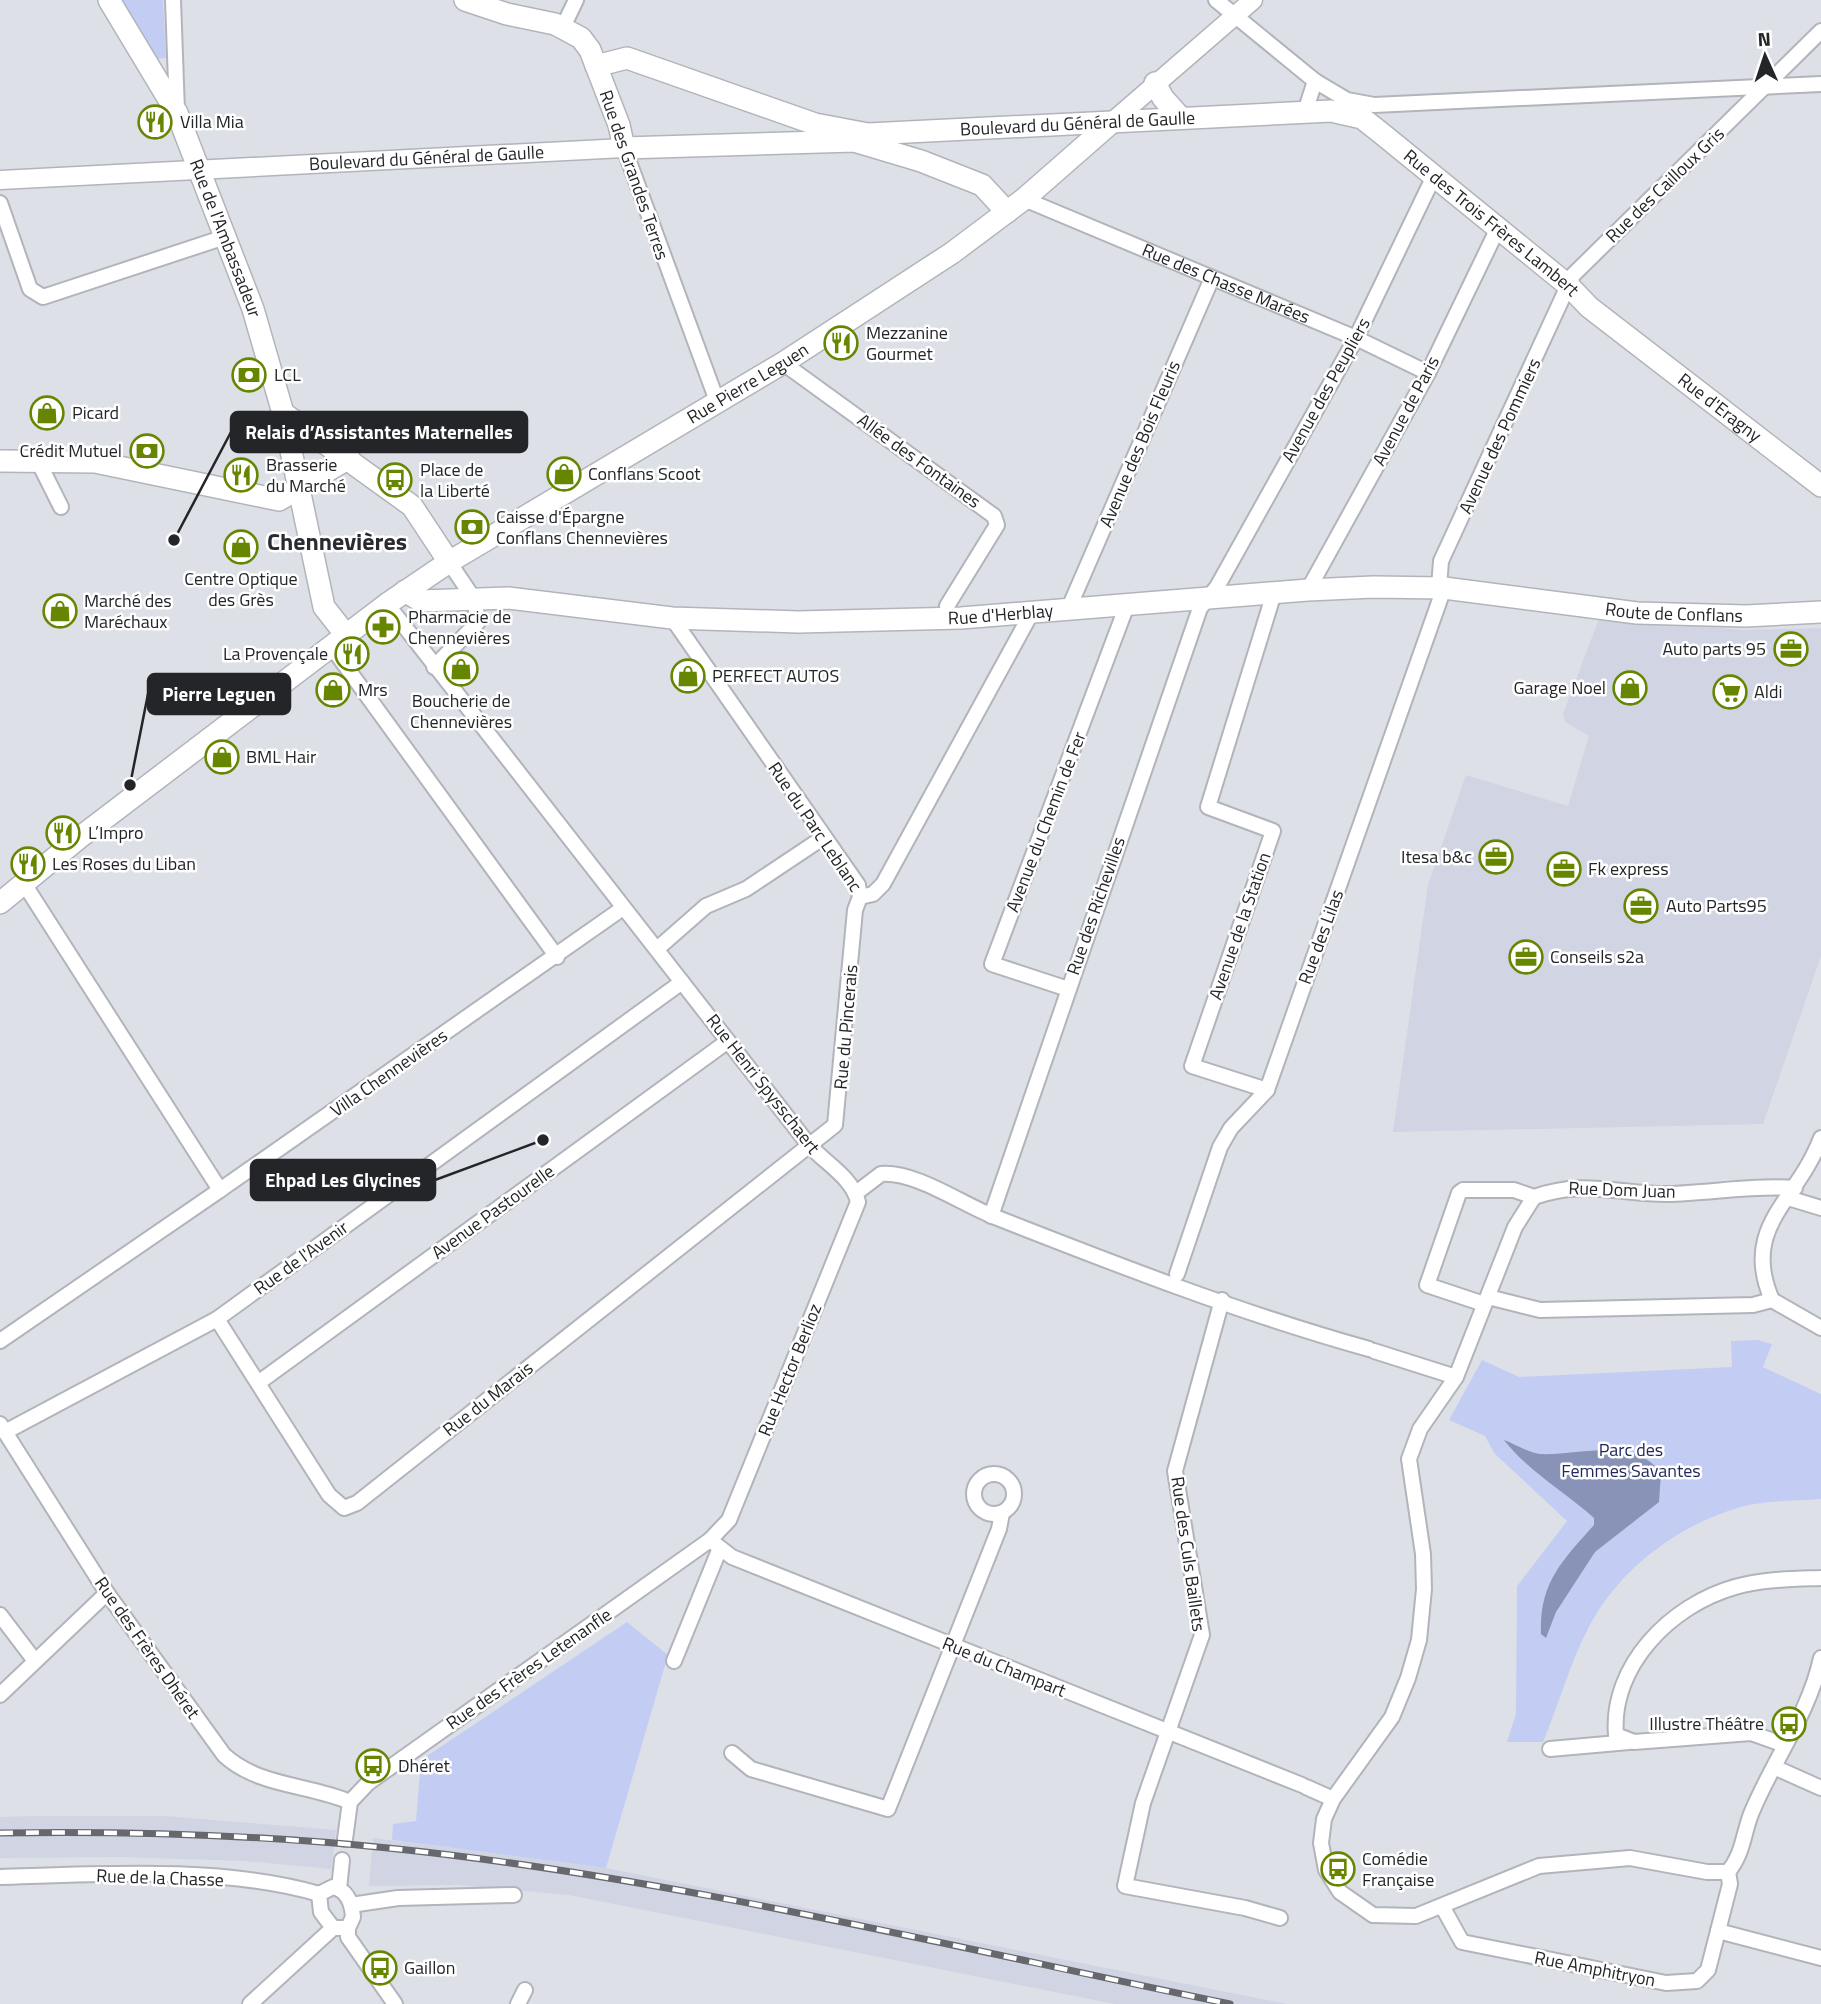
<svg xmlns="http://www.w3.org/2000/svg" width="1821" height="2004" viewBox="0 0 1821 2004" font-family="'Titillium Web',sans-serif">
  <style>
    .built { fill: #d0d4e3 }
    .green { fill: #c3cdf3 }
    .water { fill: #8992b7 }
    .lines { fill: none; stroke-linecap: round; stroke-linejoin: round }
    .minor-casing { stroke: #b2b4bb; stroke-width: 18 }
    .tertiary-casing { stroke: #b2b4bb; stroke-width: 21 }
    .secondary-casing { stroke: #b2b4bb; stroke-width: 24 }
    .minor { stroke: #fff; stroke-width: 14 }
    .tertiary { stroke: #fff; stroke-width: 18 }
    .secondary { stroke: #fff; stroke-width: 21 }
    .rail-casing { stroke: #67686d; stroke-width: 7 }
    .rail { stroke: #fff; stroke-width: 4.5; stroke-dasharray: 13; stroke-linecap: butt }
    .labels { text-anchor: middle; stroke-width: 5; stroke-linejoin: round; paint-order: stroke }
    .poi-label { font-size: 18px; fill: #242528; stroke: #fff; text-anchor: start }
    .street-label { font-size: 18px; fill: #242528; stroke: #fff }
    .park-label { font-size: 18px; fill: #232a5a; stroke: #fff }
    .district-label { font-size: 24px; font-weight: bold; fill: #2a2b31; stroke: #fff }
    .leader { fill: none; stroke: #242528; stroke-width: 2.5 }
    .callout-dot { fill: #242528; stroke: #fff; stroke-width: 2.5 }
    .callout { fill: #242528; stroke: #242528; stroke-width: 2.5 }
    .callout-label { font-size: 19px; text-anchor: middle; font-weight: bold; fill: #fff }
  </style>
  <rect width="100%" height="100%" fill="#dee0e8"/>
  <path class="built" d="M1600,616L1743,630L1821,628V956L1763,1124L1393,1132L1428,885L1466,775L1568,806L1589,736L1565,722L1563,714Z
    M38,1816H166L336,1830L331,1869L245,1861L121,1857L0,1858V1817Z
    M373,1838L606,1868L1287,2004H1115L569,1895L458,1885L369,1886Z"/>
  <path class="green" d="M116,0H163L166,58L154,59Z
    M1758,1340L1772,1344L1763,1367L1821,1394V1499C1795,1501 1766,1500 1741,1507C1680,1524 1622,1567 1591,1623C1571,1659 1559,1704 1543,1742H1507L1516,1714L1517,1586L1567,1521L1494,1453L1485,1436L1449,1420L1482,1360L1519,1377L1732,1367L1731,1341Z
    M627,1622L668,1655L606,1868L392,1840L393,1824L416,1821L421,1760Z"/>
  <path class="water" d="M1504,1440C1515,1444 1529,1453 1540,1454C1580,1456 1633,1435 1661,1473L1659,1502L1595,1552L1556,1612L1546,1638L1541,1634C1539,1583 1562,1561 1594,1525V1518C1564,1491 1529,1472 1504,1440Z"/>
  <g class="lines">
    <defs>
      <g id="minor">
        <path d="M173,0L177,111"/>
        <path d="M1216,0L1315,81L1347,100L1374,105L1821,84"/>
        <path d="M563,27L576,0"/>
        <path d="M1305,112L1315,81"/>
        <path d="M624,148L717,401"/>
        <path id="s1" d="M1024,199L1356,338L1428,373"/>
        <path d="M0,203L30,289L43,297L225,237"/>
        <path d="M783,363L994,516L997,525L947,606L949,618"/>
        <path d="M37,459L61,507"/>
        <path d="M1439,587L1441,561L1573,275L1821,31"/>
        <path d="M1308,590L1428,373L1498,228"/>
        <path d="M1068,610L1212,278"/>
        <path d="M672,618L858,885L860,897"/>
        <path d="M331,646L557,957"/>
        <path d="M434,667L478,622L474,599L449,562"/>
        <path d="M23,882L220,1190L623,908"/>
        <path d="M860,897L873,894L883,884L1032,612"/>
        <path d="M657,949L706,906L746,889L824,837"/>
        <path d="M1068,989L992,964L1127,605"/>
        <path d="M1267,1090L1192,1066L1273,831L1208,807L1274,593"/>
        <path d="M856,1193L881,1174C916,1171 963,1205 995,1217C1117,1265 1243,1314 1369,1349"/>
        <path d="M1534,1197L1515,1227L1456,1377L1420,1429L1409,1459L1423,1554L1424,1589L1419,1640L1408,1678L1392,1717L1333,1799L1324,1819L1321,1843L1326,1870L1340,1892L1373,1915L1416,1916L1539,1866L1630,1858L1707,1872H1728"/>
        <path d="M1534,1197C1585,1179 1616,1194 1667,1194C1710,1193 1752,1185 1795,1188"/>
        <path d="M1788,1198L1821,1208"/>
        <path d="M991,1216L1200,608L1217,587L1356,338L1434,176"/>
        <path d="M1177,1274L1220,1147L1231,1128L1267,1090L1444,588"/>
        <path d="M1488,1297L1540,1310L1753,1305L1772,1300"/>
        <path d="M1222,1300L1175,1471L1202,1635L1143,1803L1125,1886L1245,1908L1280,1918"/>
        <path d="M1772,1300C1740,1226 1797,1202 1821,1138"/>
        <path d="M1772,1300L1821,1328"/>
        <path d="M1484,1304L1427,1285L1459,1193L1463,1190H1514L1534,1197"/>
        <path d="M217,1319L329,1495L344,1508L357,1503L835,1125L855,910L860,897"/>
        <path d="M0,1341L220,1190"/>
        <path d="M1374,1351L1456,1377"/>
        <path d="M258,1383L728,1041"/>
        <path d="M0,1424L107,1593L224,1755C259,1787 308,1784 350,1802"/>
        <path d="M5,1432L217,1319L682,982"/>
        <circle cx="994" cy="1494" r="20"/>
        <path d="M710,1540L732,1557L1302,1785"/>
        <path d="M0,1615L35,1661"/>
        <path d="M674,1661L720,1548"/>
        <path d="M0,1695L107,1593"/>
        <path d="M1785,1745L1751,1733L1634,1742L1616,1735C1610,1666 1671,1605 1735,1587C1764,1579 1792,1579 1821,1578"/>
        <path d="M1550,1749L1629,1742"/>
        <path d="M732,1753L751,1769L888,1809L999,1529L1002,1513"/>
        <path d="M1776,1768L1821,1788"/>
        <path d="M1306,1787L1333,1799"/>
        <path d="M345,1839L350,1802L368,1783L710,1540L729,1520L858,1202C853,1178 825,1163 809,1145L387,604"/>
        <path d="M1728,1872C1743,1854 1743,1835 1751,1814C1773,1760 1809,1714 1821,1658"/>
        <path d="M0,1877C98,1874 225,1866 319,1894"/>
        <path d="M333,1887C347,1890 352,1903 353,1917L348,1928H333L321,1912L319,1894Z"/>
        <path d="M339,1889L342,1860"/>
        <path d="M351,1905L398,1898L514,1895"/>
        <path d="M1442,1906L1462,1942L1666,1983L1697,1981L1708,1970L1730,1884L1728,1872"/>
        <path d="M348,1928V1937L395,2004"/>
        <path d="M1718,1931L1821,1958"/>
        <path d="M250,2004L333,1928"/>
        <path d="M518,2004L525,1990"/>
      </g>
      <g id="tertiary">
        <path d="M1112,122L1253,0"/>
        <path id="s2" d="M0,180L624,148"/>
      </g>
      <g id="secondary">
        <path id="s3" d="M109,0L177,113L253,309L283,413L324,607L346,635"/>
        <path d="M465,0L507,14L555,24L581,38L590,50L619,125L624,148L854,141L921,161L982,185L1007,212"/>
        <path id="s4" d="M596,66L627,58L815,124L868,134L1331,111L1362,118L1381,133L1569,286L1589,307L1821,486"/>
        <path d="M1155,83L1163,98L1181,118"/>
        <path d="M283,413L412,506L449,562"/>
        <path d="M0,461L95,462L279,500L349,458"/>
        <path id="s5" d="M405,591L421,601L508,598L672,618L798,622L961,618L1308,590L1373,587L1444,588L1637,613L1746,616L1821,612"/>
        <path id="s6" d="M0,903L79,838L387,604L449,562L783,363L952,253L1024,199L1112,122"/>
      </g>
    </defs>
    <use href="#minor" class="minor-casing"/>
    <use href="#tertiary" class="tertiary-casing"/>
    <use href="#secondary" class="secondary-casing"/>
    <use href="#minor" class="minor"/>
    <use href="#tertiary" class="tertiary"/>
    <use href="#secondary" class="secondary"/>
    <defs>
      <path id="rail" d="M0,1833C128,1831 260,1835 388,1848C672,1877 951,1947 1230,2004"/>
    </defs>
    <use href="#rail" class="rail-casing"/>
    <use href="#rail" class="rail"/>
  </g>
  <defs>
    <symbol id="restaurant-ring" viewBox="-11 -11 22 22"><circle r="9.5" fill="#fff" stroke="#678600" stroke-width="1.5"/><path d="M-5-6h1v4h1v-4h1v4h1v-4h1v5L-1.5 .5V6h-2V.5L-5-1ZM5-6V6H3V1.5H1.5Q1.5-4 5-6Z" fill="#678600"/></symbol>
    <symbol id="bank-ring" viewBox="-11 -11 22 22"><circle r="9.5" fill="#fff" stroke="#678600" stroke-width="1.5"/><path d="M-6-4H6V4H-6ZM0-2.3a2.3 2.3 0 1 0 0 4.6a2.3 2.3 0 1 0 0-4.6Z" fill="#678600"/></symbol>
    <symbol id="shop-ring" viewBox="-11 -11 22 22"><circle r="9.5" fill="#fff" stroke="#678600" stroke-width="1.5"/><path d="M-5-2.5h2.3a2.7 3.5 0 0 1 5.4 0H5L5.5 6h-11ZM-1.5-2.5h3a1.5 2.3 0 0 0-3 0Z" fill="#678600"/></symbol>
    <symbol id="bus-ring" viewBox="-11 -11 22 22"><circle r="9.5" fill="#fff" stroke="#678600" stroke-width="1.5"/><path d="M-5-6H5V4H4V6H2V4H-2V6H-4V4H-5ZM-3.5-4V0h7V-4ZM-3.5 1.2v1.5H-2V1.2ZM2 1.2v1.5H3.5V1.2Z" fill="#678600"/></symbol>
    <symbol id="pharmacy-ring" viewBox="-11 -11 22 22"><circle r="9.5" fill="#fff" stroke="#678600" stroke-width="1.5"/><path d="M-2-6h4v4h4v4h-4v4h-4v-4h-4v-4h4Z" fill="#678600"/></symbol>
    <symbol id="office-ring" viewBox="-11 -11 22 22"><circle r="9.5" fill="#fff" stroke="#678600" stroke-width="1.5"/><path d="M-6-3h4V-5.5h4V-3h4V5H-6ZM-1-4.5V-3h2v-1.5ZM-6 0V1H6V0Z" fill="#678600"/></symbol>
    <symbol id="supermarket-ring" viewBox="-11 -11 22 22"><circle r="9.5" fill="#fff" stroke="#678600" stroke-width="1.5"/><path d="M-6-5.5h2.5l.6 2H6L4.5 2H-2.5L-4.4-4H-6ZM-1.5 3.2a1.3 1.3 0 1 0 .1 0ZM3 3.2a1.3 1.3 0 1 0 .1 0Z" fill="#678600"/></symbol>
  </defs>
  <g fill-rule="evenodd">
    <use href="#restaurant-ring" x="136" y="103" width="38" height="38"/>
    <use href="#restaurant-ring" x="822" y="324" width="38" height="38"/>
    <use href="#bank-ring" x="230" y="356" width="38" height="38"/>
    <use href="#shop-ring" x="28" y="394" width="38" height="38"/>
    <use href="#bank-ring" x="128" y="432" width="38" height="38"/>
    <use href="#shop-ring" x="545" y="455" width="38" height="38"/>
    <use href="#restaurant-ring" x="222" y="456" width="38" height="38"/>
    <use href="#bus-ring" x="376" y="461" width="38" height="38"/>
    <use href="#bank-ring" x="453" y="508" width="38" height="38"/>
    <use href="#shop-ring" x="222" y="528" width="38" height="38"/>
    <use href="#shop-ring" x="41" y="592" width="38" height="38"/>
    <use href="#pharmacy-ring" x="364" y="608" width="38" height="38"/>
    <use href="#office-ring" x="1772" y="630" width="38" height="38"/>
    <use href="#restaurant-ring" x="333" y="635" width="38" height="38"/>
    <use href="#shop-ring" x="442" y="650" width="38" height="38"/>
    <use href="#shop-ring" x="669" y="657" width="38" height="38"/>
    <use href="#shop-ring" x="1611" y="669" width="38" height="38"/>
    <use href="#shop-ring" x="314" y="671" width="38" height="38"/>
    <use href="#supermarket-ring" x="1711" y="673" width="38" height="38"/>
    <use href="#shop-ring" x="203" y="738" width="38" height="38"/>
    <use href="#restaurant-ring" x="44" y="814" width="38" height="38"/>
    <use href="#office-ring" x="1477" y="838" width="38" height="38"/>
    <use href="#restaurant-ring" x="9" y="845" width="38" height="38"/>
    <use href="#office-ring" x="1545" y="850" width="38" height="38"/>
    <use href="#office-ring" x="1622" y="887" width="38" height="38"/>
    <use href="#office-ring" x="1507" y="938" width="38" height="38"/>
    <use href="#bus-ring" x="1770" y="1705" width="38" height="38"/>
    <use href="#bus-ring" x="354" y="1747" width="38" height="38"/>
    <use href="#bus-ring" x="1319" y="1850" width="38" height="38"/>
    <use href="#bus-ring" x="361" y="1949" width="38" height="38"/>
  </g>
  <g class="labels">
    <g class="poi-label">
      <text x="180" y="128">Villa Mia</text>
      <text x="866" y="339">Mezzanine<tspan x="866" dy="21">Gourmet</tspan></text>
      <text x="274" y="381">LCL</text>
      <text x="72" y="419">Picard</text>
      <text x="122" y="457" text-anchor="end">Crédit Mutuel</text>
      <text x="266" y="471">Brasserie<tspan x="266" dy="21">du Marché</tspan></text>
      <text x="420" y="476">Place de<tspan x="420" dy="21">la Liberté</tspan></text>
      <text x="588" y="480">Conflans Scoot</text>
      <text x="496" y="523">Caisse d'Épargne<tspan x="496" dy="21">Conflans Chennevières</tspan></text>
      <text x="241" y="585" text-anchor="middle">Centre Optique<tspan x="241" dy="21">des Grès</tspan></text>
      <text x="84" y="607">Marché des<tspan x="84" dy="21">Maréchaux</tspan></text>
      <text x="408" y="623">Pharmacie de<tspan x="408" dy="21">Chennevières</tspan></text>
      <text x="1766" y="655" text-anchor="end">Auto parts 95</text>
      <text x="328" y="660" text-anchor="end">La Provençale</text>
      <text x="712" y="682">PERFECT AUTOS</text>
      <text x="1606" y="694" text-anchor="end">Garage Noel</text>
      <text x="358" y="696">Mrs</text>
      <text x="1754" y="698">Aldi</text>
      <text x="461" y="707" text-anchor="middle">Boucherie de<tspan x="461" dy="21">Chennevières</tspan></text>
      <text x="246" y="763">BML Hair</text>
      <text x="88" y="839">L’Impro</text>
      <text x="1472" y="863" text-anchor="end">Itesa b&amp;c</text>
      <text x="52" y="870">Les Roses du Liban</text>
      <text x="1588" y="875">Fk express</text>
      <text x="1666" y="912">Auto Parts95</text>
      <text x="1550" y="963">Conseils s2a</text>
      <text x="1764" y="1730" text-anchor="end">Illustre Théâtre</text>
      <text x="398" y="1772">Dhéret</text>
      <text x="1362" y="1865">Comédie<tspan x="1362" dy="21">Française</tspan></text>
      <text x="404" y="1974">Gaillon</text>
    </g>
    <g class="street-label">
      <text dy="6" stroke="none"><textPath href="#s4" startOffset="495">Boulevard du Général de Gaulle</textPath></text>
      <text dy="6" stroke="none"><textPath href="#s2" startOffset="427">Boulevard du Général de Gaulle</textPath></text>
      <text transform="translate(634 175) rotate(71)" y="6">Rue des Grandes Terres</text>
      <text transform="translate(1665 185) rotate(-44)" y="6">Rue des Cailloux Gris</text>
      <text dy="6" stroke="none"><textPath href="#s4" startOffset="947">Rue des Trois Frères Lambert</textPath></text>
      <text dy="6" stroke="none"><textPath href="#s3" startOffset="266">Rue de l'Ambassadeur</textPath></text>
      <text dy="6" stroke="none"><textPath href="#s1" startOffset="219">Rue des Chasse Marées</textPath></text>
      <text dy="6" stroke="none"><textPath href="#s6" startOffset="912">Rue Pierre Leguen</textPath></text>
      <text transform="translate(1326 390) rotate(-61)" y="6">Avenue des Peupliers</text>
      <text dy="6" stroke="none"><textPath href="#s4" startOffset="1241">Rue d'Eragny</textPath></text>
      <text transform="translate(1406 411) rotate(-62)" y="6">Avenue de Paris</text>
      <text transform="translate(1500 436) rotate(-65)" y="6">Avenue des Pommiers</text>
      <text transform="translate(1140 444) rotate(-67)" y="6">Avenue des Bois Fleuris</text>
      <text transform="translate(919 461) rotate(36)" y="6">Allée des Fontaines</text>
      <text dy="6" stroke="none"><textPath href="#s5" startOffset="1276">Route de Conflans</textPath></text>
      <text dy="6" stroke="none"><textPath href="#s5" startOffset="600">Rue d'Herblay</textPath></text>
      <text transform="translate(1046 822) rotate(-69)" y="6">Avenue du Chemin de Fer</text>
      <text transform="translate(815 827) rotate(56)" y="6">Rue du Parc Leblanc</text>
      <text transform="translate(1096 906) rotate(-71)" y="6">Rue des Richevilles</text>
      <text transform="translate(1240 926) rotate(-71)" y="6">Avenue de la Station</text>
      <text transform="translate(1321 937) rotate(-70)" y="6">Rue des Lilas</text>
      <text transform="translate(846 1027) rotate(-85)" y="6">Rue du Pincerais</text>
      <text transform="translate(389 1073) rotate(-35)" y="6">Villa Chennevières</text>
      <text transform="translate(763 1084) rotate(52)" y="6">Rue Henri Spysschaert</text>
      <text transform="translate(1622 1190) rotate(2)" y="6">Rue Dom Juan</text>
      <text transform="translate(493 1212) rotate(-36)" y="6">Avenue Pastourelle</text>
      <text transform="translate(301 1258) rotate(-36)" y="6">Rue de l'Avenir</text>
      <text transform="translate(790 1370) rotate(-68)" y="6">Rue Hector Berlioz</text>
      <text transform="translate(488 1399) rotate(-38)" y="6">Rue du Marais</text>
      <text transform="translate(1188 1554) rotate(82)" y="6">Rue des Culs Baillets</text>
      <text transform="translate(147 1648) rotate(55)" y="6">Rue des Frères Dhéret</text>
      <text transform="translate(1004 1667) rotate(22)" y="6">Rue du Champart</text>
      <text transform="translate(529 1669) rotate(-35)" y="6">Rue des Frères Letenanfle</text>
      <text transform="translate(160 1878) rotate(2)" y="6">Rue de la Chasse</text>
      <text transform="translate(1595 1969) rotate(11)" y="6">Rue Amphitryon</text>
    </g>
    <g class="park-label">
      <text x="1631" y="1456">Parc des<tspan x="1631" dy="21">Femmes Savantes</tspan></text>
    </g>
    <g class="district-label">
      <text x="337" y="550">Chennevières</text>
    </g>
  </g>
  <path class="leader" d="M174 540L231 432M130 785L148 694M543 1140L435 1180"/>
  <g class="callout-dot">
    <circle cx="174" cy="540" r="7"/>
    <circle cx="130" cy="785" r="7"/>
    <circle cx="543" cy="1140" r="7"/>
  </g>
  <g class="callout">
    <rect x="231" y="412" width="296" height="40" rx="7"/>
    <rect x="148" y="674" width="142" height="40" rx="7"/>
    <rect x="251" y="1160" width="184" height="40" rx="7"/>
  </g>
  <g class="callout-label">
    <text x="379" y="439">Relais d’Assistantes Maternelles</text>
    <text x="219" y="701">Pierre Leguen</text>
    <text x="343" y="1187">Ehpad Les Glycines</text>
  </g>
  <g transform="translate(1765 56) rotate(357)" stroke="#ffffff" stroke-width="5" paint-order="stroke">
  <path d="M0-5L12 26L0 18L-12 26Z" fill="#242528"/>
  <text y="-10" font-size="19" font-weight="bold" text-anchor="middle" fill="#242528">N</text>
  </g>
</svg>
